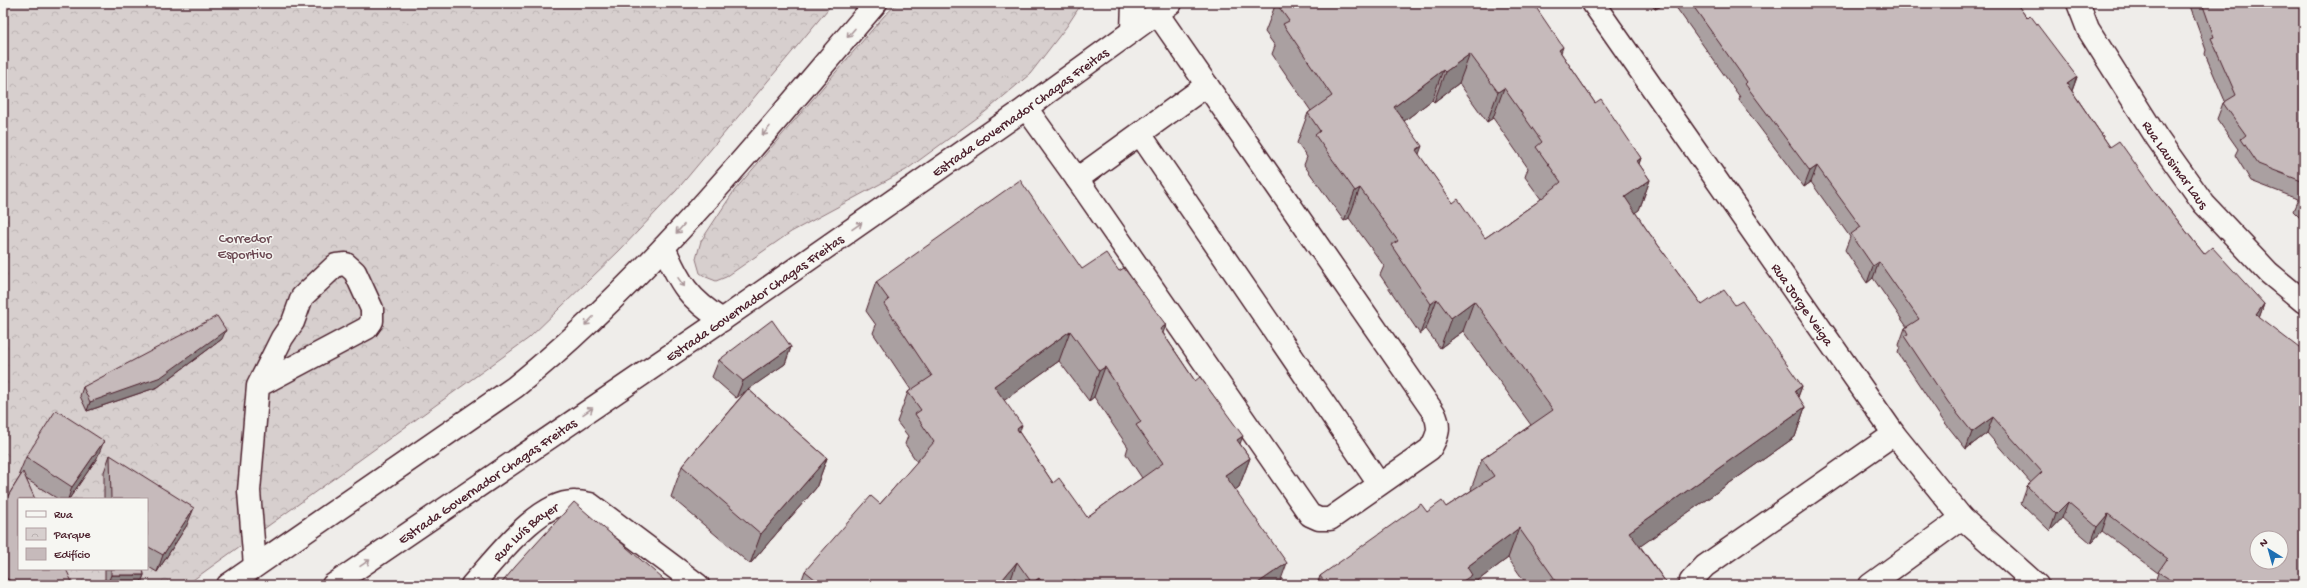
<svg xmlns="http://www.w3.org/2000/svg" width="2307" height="588" viewBox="0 0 2307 588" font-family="'Gochi Hand',sans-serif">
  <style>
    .park { fill: url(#park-crowns); stroke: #90777c; fill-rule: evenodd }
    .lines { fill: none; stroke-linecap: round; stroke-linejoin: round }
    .minor-casing { stroke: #4a1f2b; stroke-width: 25 }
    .major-casing { stroke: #4a1f2b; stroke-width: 25 }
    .minor { stroke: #f6f6f2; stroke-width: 22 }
    .major { stroke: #f6f6f2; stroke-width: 22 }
    .wall { fill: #aaa0a1; stroke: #4a1f2b; fill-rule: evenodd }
    .shaded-wall { fill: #8b8283; stroke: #4a1f2b }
    .building { fill: #c6babb; stroke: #4a1f2b; fill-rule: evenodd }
    .oneway { stroke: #a99598 }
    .labels { text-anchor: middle; stroke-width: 3; stroke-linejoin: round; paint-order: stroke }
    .street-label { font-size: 14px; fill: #4a1f2b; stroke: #f6f6f2 }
    .park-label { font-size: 14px; fill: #6d4b54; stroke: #f6f6f2 }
  </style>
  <defs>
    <pattern id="park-crowns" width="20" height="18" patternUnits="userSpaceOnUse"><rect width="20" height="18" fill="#d7cfce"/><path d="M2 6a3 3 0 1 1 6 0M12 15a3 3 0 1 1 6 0" fill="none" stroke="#bab1b1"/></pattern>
  </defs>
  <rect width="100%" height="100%" fill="#efedea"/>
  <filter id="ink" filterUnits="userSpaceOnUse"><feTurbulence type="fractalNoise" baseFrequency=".025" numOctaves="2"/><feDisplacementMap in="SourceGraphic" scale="8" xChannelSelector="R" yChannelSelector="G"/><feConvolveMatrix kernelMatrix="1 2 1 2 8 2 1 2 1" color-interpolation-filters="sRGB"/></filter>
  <g filter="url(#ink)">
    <path class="park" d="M3,3H833L676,191L620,250L529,338L186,585H3ZM19,499H147V569H19Z
      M898,3H1082L1067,26L1030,74L985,112L906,170L791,232L726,277L716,281L706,277L700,273L696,259L701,241L734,191L884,16Z"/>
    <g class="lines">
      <defs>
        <g id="minor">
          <path id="s1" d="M1593,3L1894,434L1962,518L2037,585"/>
          <path id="s2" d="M2078,3L2088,29L2157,138L2204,204L2269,273L2304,302"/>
          <path d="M1026,108L1077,179L1310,515L1319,519H1330L1430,449C1438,436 1441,427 1434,413L1157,13"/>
          <path d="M1140,134L1379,484"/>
          <path d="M1077,179L1207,85"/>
          <path d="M255,566L249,491L258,386L282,338L293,322L302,297L336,265L346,264L355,272L372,309V321L367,328L258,386"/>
          <path id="s3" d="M472,585C495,560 539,500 575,502C580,502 585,503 590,504L698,585"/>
          <path d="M1692,585L1691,581L1705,566L1894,434"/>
          <path d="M1870,585L1962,518"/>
        </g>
        <g id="major">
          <path d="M1132,31L1133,3"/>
          <path d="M664,247C679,283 689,299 722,320"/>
          <path d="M228,585L515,387C652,276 762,136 876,3"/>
          <path id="s4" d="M333,585L722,320L1026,108L1171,3"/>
        </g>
      </defs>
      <use href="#minor" class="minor-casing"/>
      <use href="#major" class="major-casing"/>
      <use href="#minor" class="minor"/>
      <use href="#major" class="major"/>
    </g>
    <path class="wall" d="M1276,3H1533L1561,53L1595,103L1641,158L1639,164L1650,180L1639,210L1635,212L1647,230L1702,305H1735L1802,386L1798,397L1805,407L1795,437L1640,546L1668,585H1527L1508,558L1472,585H1317L1320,576L1427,512L1446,507L1472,490L1471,489L1482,459L1531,425L1463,331L1440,348L1426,329L1420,334L1380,275L1384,266L1349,218L1344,221L1304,165L1307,157L1297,143L1308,113L1311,111L1272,54L1275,46L1265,32ZM1459,83L1487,122L1493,118L1528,168L1525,177L1541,199L1536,203L1485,238L1453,203L1419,155L1404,121L1432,100L1434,102Z
      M1650,3H1668L1655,9Z
      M1673,3H2016L2027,18L2077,77L2072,91L2110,147L2156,193L2204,254L2264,304L2259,318L2304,585H2154L2158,573L2102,531L2091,543L2062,518L2050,531L2021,503L2027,486L2031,483L1987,433L1966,449L1942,419L1898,353L1900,347L1899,345L1905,328L1907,327L1873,278L1867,283L1845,250L1850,237L1811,182L1804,187L1739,100L1740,97Z
      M2189,3H2304V222L2293,211L2298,199L2251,181L2235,155L2238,149L2217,119L2223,103L2225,101L2205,54L2206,50Z
      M1082,269L1163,333L1195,381L1250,458L1239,487L1235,490L1279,585H800L805,571L880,504L917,462L905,444L908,436L897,422L908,392L911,390L873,333L876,325L866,311L876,282ZM1059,361L1089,401L1094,397L1128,447L1126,454L1142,478L1087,517L1053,483L1019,432L1004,400Z
      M222,339L158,387L87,411L80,396L83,387Z
      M791,347L785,364L748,389L827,458L816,488L750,564L671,497L682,466L745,392L736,398L712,377L719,360Z
      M110,455L187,525L157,572L147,566V499H104V472Z
      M26,457L97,458L69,499H58L26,479L71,585H3V504L21,475L19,474Z
      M105,569H143L144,575L140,585H105Z"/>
    <path class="shaded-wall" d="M1657,3H1668L1655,9Z
      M1563,47L1552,77L1559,50Z
      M1470,54L1459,83L1434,102L1445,72Z
      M1443,70L1432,100L1383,137L1394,107Z
      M2077,77L2071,93L2067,84Z
      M1504,88L1493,118L1487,122L1498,92Z
      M1422,146L1411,176L1416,150Z
      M1641,158L1630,188L1637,161Z
      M1817,166L1811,182L1804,187L1810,171Z
      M1650,180L1639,210L1614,227L1625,197Z
      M1360,188L1349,218L1344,221L1355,191Z
      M1879,262L1873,278L1867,283L1873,266Z
      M1437,299L1426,329L1420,334L1431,304Z
      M1474,301L1463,331L1440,348L1451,318Z
      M2264,304L2258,321L2256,315Z
      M1166,325L1155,355L1160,329Z
      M226,330L222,339L158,387L87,411L90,402Z
      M1070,331L1059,361L984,415L994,386Z
      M791,347L785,364L736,398L743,381Z
      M1105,367L1094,397L1089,401L1099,371Z
      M1802,386L1791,416L1795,391Z
      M1805,407L1795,437L1618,562L1629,532Z
      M1993,417L1987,433L1966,449L1972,432Z
      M1022,425L1011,455L1017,429Z
      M1243,436L1232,465L1237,440Z
      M104,441L97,458L69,499H68L72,487Z
      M827,458L816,488L750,564L761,534Z
      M1250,458L1239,487L1214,505L1225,475Z
      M2068,502L2062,518L2050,531L2056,514Z
      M194,508L187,525L157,572L163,555Z
      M2108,514L2102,531L2091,543L2097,527Z
      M1519,528L1508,558L1472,585H1457L1467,567Z
      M1017,562L1009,585H998Z
      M1287,563L1279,585H1255Z
      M111,575H144L140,585H107Z
      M1039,578L1036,585H1031L1032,583Z
      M1075,580L1074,585H1068Z
      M72,582L71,585H65Z"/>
    <path class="building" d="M1276,3H1533L1563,47L1559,50L1595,103L1601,99L1641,158L1637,161L1650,180L1625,197L1647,230L1702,305L1724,290L1735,305L1742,301L1802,386L1795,391L1805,407L1629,532L1668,585H1559L1519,528L1467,567L1472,575L1457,585H1327L1320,576L1421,504L1427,512L1442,501L1446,507L1494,476L1482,459L1553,410L1474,301L1451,318L1437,299L1431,304L1391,245L1398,241L1360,188L1355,191L1315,135L1320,131L1308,113L1332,96L1283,24L1289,21ZM1470,54L1498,92L1504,88L1542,142L1536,147L1561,182L1536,203L1485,238L1458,199L1453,203L1416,150L1422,146L1394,107L1443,70L1445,72Z
      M1691,3H2016L2027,18L2030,15L2077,77L2067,84L2110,147L2119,141L2156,193L2204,254L2212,247L2264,304L2256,315L2303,351L2304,349V585H2179L2158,572L2167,559L2108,514L2097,527L2068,502L2056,514L2027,486L2042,472L1993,417L1972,432L1948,402L1904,336L1908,334L1905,328L1919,319L1879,262L1873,266L1851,234L1861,227L1817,166L1810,171L1745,84L1747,82ZM2257,538H2281V562H2257Z
      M2202,3H2304V182L2258,164L2241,139L2246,135L2223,103L2236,95L2211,38L2214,37Z
      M1020,180L1082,269L1106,253L1119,271L1124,268L1166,325L1160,329L1195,381L1200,377L1243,436L1237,440L1250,458L1225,475L1287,563L1255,585H1079L1075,580L1068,585H1044L1039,578L1032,583L1017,562L998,585H822L805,571L871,496L880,504L934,442L915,414L921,410L908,392L932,376L884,304L889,300L876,282ZM1070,331L1099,371L1105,367L1141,422L1136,425L1163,463L1087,517L1059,478L1053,483L1017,429L1022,425L994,386Z
      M2304,190V199L2300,195Z
      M217,316L226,330L161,377L90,402L83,387Z
      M772,320L791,347L743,381L719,360Z
      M748,389L827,458L761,534L682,466Z
      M56,410L104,441L72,487L26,457Z
      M110,455L194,508L163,555L147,546V499H111Z
      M23,472L35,499H19V569H66L72,582L65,585H17L3,576V504Z
      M574,502L670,585H500L515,567Z
      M111,569H143L144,575H111Z"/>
    <defs><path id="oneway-shaft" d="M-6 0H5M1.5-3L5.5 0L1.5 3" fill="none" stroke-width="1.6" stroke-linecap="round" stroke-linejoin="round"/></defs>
    <g class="oneway">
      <use href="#oneway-shaft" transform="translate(851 33) rotate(131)"/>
      <use href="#oneway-shaft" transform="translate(766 131) rotate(131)"/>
      <use href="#oneway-shaft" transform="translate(857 226) rotate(-35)"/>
      <use href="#oneway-shaft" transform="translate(680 229) rotate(132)"/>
      <use href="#oneway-shaft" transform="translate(681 282) rotate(55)"/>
      <use href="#oneway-shaft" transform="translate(589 321) rotate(135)"/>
      <use href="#oneway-shaft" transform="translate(588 411) rotate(-34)"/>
      <use href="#oneway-shaft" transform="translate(365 563) rotate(-34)"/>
    </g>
  </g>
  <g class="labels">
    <g class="street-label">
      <text dy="5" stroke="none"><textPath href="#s4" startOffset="834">Estrada Governador Chagas Freitas</textPath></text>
      <text dy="5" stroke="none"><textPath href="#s2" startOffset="189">Rua Lausimar Laus</textPath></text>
      <text dy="5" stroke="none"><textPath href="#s4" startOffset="510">Estrada Governador Chagas Freitas</textPath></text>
      <text dy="5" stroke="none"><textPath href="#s1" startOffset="367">Rua Jorge Veiga</textPath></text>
      <text dy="5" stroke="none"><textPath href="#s4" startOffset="186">Estrada Governador Chagas Freitas</textPath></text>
      <text dy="5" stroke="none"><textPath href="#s3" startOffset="76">Rua Luís Bayer</textPath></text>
    </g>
    <g class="park-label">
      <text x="245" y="242">Corredor<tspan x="245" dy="16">Esportivo</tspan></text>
    </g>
  </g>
  <rect width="2307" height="588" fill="none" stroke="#f6f6f2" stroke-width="16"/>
  <rect x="8" y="8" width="2291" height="572" fill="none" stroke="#4a1f2b" stroke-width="1.5" filter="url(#ink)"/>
  <rect x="18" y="498" width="130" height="72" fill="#f6f6f2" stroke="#b1a0a2"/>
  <rect x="26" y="511" width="20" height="6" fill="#f6f6f2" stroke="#b1a0a2"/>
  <text x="54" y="518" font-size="12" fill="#4a1f2b">Rua</text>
  <rect x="26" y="528" width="20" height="12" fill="url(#park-crowns)" stroke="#b1a0a2"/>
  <text x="54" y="538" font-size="12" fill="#4a1f2b">Parque</text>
  <rect x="26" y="548" width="20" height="12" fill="#c6babb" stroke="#b1a0a2"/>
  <text x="54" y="558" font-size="12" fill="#4a1f2b">Edifício</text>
  <g transform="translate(2269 550) rotate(323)"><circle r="19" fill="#f6f6f2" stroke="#b1a0a2"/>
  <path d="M0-3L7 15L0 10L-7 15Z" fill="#1f6fb2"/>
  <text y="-6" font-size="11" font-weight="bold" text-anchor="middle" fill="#4a1f2b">N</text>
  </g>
</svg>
